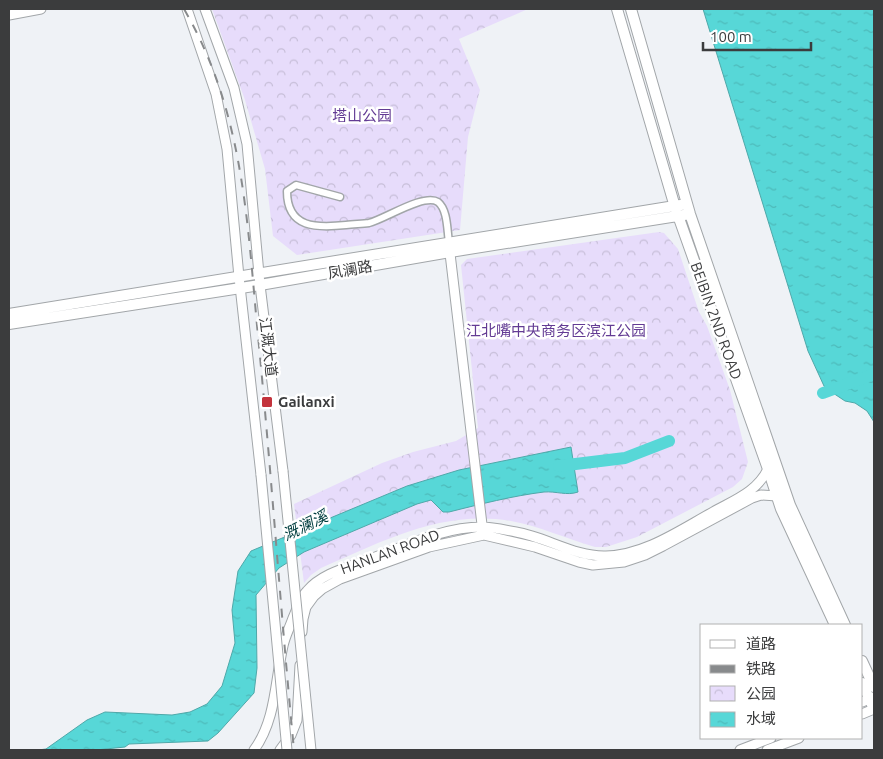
<svg xmlns="http://www.w3.org/2000/svg" width="883" height="759" viewBox="0 0 883 759" font-family="Ubuntu,'Noto Sans SC',sans-serif">
  <style>
    .park { fill: url(#park-crowns) }
    .water { fill: url(#water-ripples); stroke: #4fa8a9 }
    .lines { fill: none; stroke-linecap: round; stroke-linejoin: round }
    .river { stroke: #57d7d7; stroke-width: 12 }
    .street-casing { stroke: #a2a6a9; stroke-width: 9 }
    .secondary-casing { stroke: #a2a6a9; stroke-width: 11 }
    .primary-casing { stroke: #a2a6a9; stroke-width: 12 }
    .street { stroke: #fff; stroke-width: 6 }
    .secondary { stroke: #fff; stroke-width: 9 }
    .primary { stroke: #fff; stroke-width: 10 }
    .rail { stroke: #888a8c; stroke-width: 2; stroke-dasharray: 9 9; stroke-linecap: butt }
    .secondary-bridge-casing { stroke: #a2a6a9; stroke-width: 11; stroke-linecap: butt }
    .secondary-bridge { stroke: #fff; stroke-width: 9 }
    .poi-dot { fill: #c3333c; stroke: #fff; stroke-width: 2 }
    .labels { text-anchor: middle; stroke-width: 5; stroke-linejoin: round; paint-order: stroke }
    .park-label { font-size: 15px; fill: #633b94; stroke: #fff }
    .street-label { font-size: 15px; fill: #3b3c3d; stroke: #fff }
    .poi-label { font-size: 15px; font-weight: bold; fill: #3b3c3d; stroke: #fff; text-anchor: start }
    .water-label { font-size: 16px; font-style: italic; fill: #003e3f; stroke: #fff }
  </style>
  <defs>
    <pattern id="park-crowns" width="20" height="18" patternUnits="userSpaceOnUse" patternTransform="scale(1.25)"><rect width="20" height="18" fill="#e7dcfb"/><path d="M2 6a3 3 0 1 1 6 0M12 15a3 3 0 1 1 6 0" fill="none" stroke="#c7bed8"/></pattern>
    <pattern id="water-ripples" width="26" height="14" patternUnits="userSpaceOnUse" patternTransform="scale(1.25)"><rect width="26" height="14" fill="#57d7d7"/><path d="M2 4q2-2 4 0t4 0M15 11q2-2 4 0t4 0" fill="none" stroke="#4db9b9"/></pattern>
  </defs>
  <rect width="100%" height="100%" fill="#eff2f6"/>
  <path class="park" d="M212,9H528L459,39L480,90L468,137L460,230L297,255L273,236L265,169L245,100Z
    M659,232L664,233L678,249L699,312L707,326L730,390L748,462L742,479L733,487L637,537L606,547H595C567,539 539,526 511,521C442,509 381,542 321,568L311,575L304,583L294,504L382,463L413,452L456,441L478,428L461,265L467,259Z"/>
  <path class="water" d="M703,9H874V422L867,411L855,403L845,401L830,391L824,386L808,351Z
    M571,447L578,492C567,496 556,491 544,492C512,496 481,504 449,512H443L431,500L417,504L304,552L279,568L256,595L257,668L254,693L218,733L208,741L129,744L125,747L96,750H38L46,749L87,720L105,712L172,715L190,712L207,704L222,686L235,643L232,610L238,571L251,551L407,486L459,470Z"/>
  <g class="lines">
    <path class="river" d="M823,393L874,374
      M559,466L625,458L669,441"/>
    <defs>
      <path id="street" d="M340,197L296,185L287,191C287,229 317,228 346,225C354,224 362,224 369,223C385,219 424,193 438,202C448,210 447,231 449,242"/>
      <path id="secondary" d="M187,9L216,94L227,149L239,277L261,475
        M205,9L234,88L247,144L260,285L283,471
        M9,15L41,9
        M449,245L483,533
        M302,632L303,619L306,607L314,596L322,589L340,579L429,547L484,535L535,547L579,562L593,565L624,562L645,555L663,546L752,498L761,495L777,496
        M862,702L874,697
        M862,714L874,709
        M254,750C276,720 275,681 283,646C285,636 290,627 293,618C297,609 300,598 307,591C322,573 349,567 370,559C406,546 443,527 482,527C493,527 505,530 516,532C546,537 575,557 606,556C645,555 680,530 713,512C734,500 757,492 768,469
        M280,750L291,735L297,720L300,665
        M740,750L771,738
        M767,750L799,738"/>
      <path id="primary" d="M617,9L675,207L768,469L781,509L835,625
        M631,9L690,214L790,505L845,625
        M9,314L687,204
        M9,324L260,285L450,252L690,214
        M862,661L874,687
        M862,683L874,709"/>
    </defs>
    <use href="#street" class="street-casing"/>
    <use href="#secondary" class="secondary-casing"/>
    <use href="#primary" class="primary-casing"/>
    <use href="#street" class="street"/>
    <use href="#secondary" class="secondary"/>
    <use href="#primary" class="primary"/>
    <path class="rail" d="M184,9C246,116 247,227 259,346C272,481 281,616 294,750"/>
    <defs>
      <path id="secondary-bridge" d="M283,471L311,750
        M261,475L287,750"/>
    </defs>
    <use href="#secondary-bridge" class="secondary-bridge-casing"/>
    <use href="#secondary-bridge" class="secondary-bridge"/>
  </g>
  <rect class="poi-dot" x="261" y="396" width="12" height="12" rx="2.5"/>
  <g class="labels">
    <g class="park-label">
      <text x="362" y="121">塔山公园</text>
      <text x="556" y="336">江北嘴中央商务区滨江公园</text>
    </g>
    <g class="street-label">
      <text transform="translate(350 270) rotate(-10)" y="5">凤澜路</text>
      <text transform="translate(716 321) rotate(70)" y="5">BEIBIN 2ND ROAD</text>
      <text transform="translate(268 347) rotate(83)" y="5">江溉大道</text>
      <text transform="translate(390 552) rotate(-20)" y="5">HANLAN ROAD</text>
    </g>
    <g class="poi-label">
      <text x="278" y="407">Gailanxi</text>
    </g>
    <g class="water-label">
      <text transform="translate(305 525) rotate(-26)" y="6">溉澜溪</text>
    </g>
  </g>
  <rect width="883" height="759" fill="none" stroke="#3b3c3d" stroke-width="20"/>
  <rect x="700" y="624" width="162" height="115" fill="#ffffff" stroke="#b1b1b1"/>
  <rect x="710" y="640" width="25" height="8" fill="#ffffff" stroke="#b1b1b1"/>
  <text x="746" y="649" font-size="15" fill="#3b3c3d">道路</text>
  <rect x="710" y="665" width="25" height="8" fill="#888a8c" stroke="#b1b1b1"/>
  <text x="746" y="674" font-size="15" fill="#3b3c3d">铁路</text>
  <rect x="710" y="686" width="25" height="15" fill="url(#park-crowns)" stroke="#b1b1b1"/>
  <text x="746" y="699" font-size="15" fill="#3b3c3d">公园</text>
  <rect x="710" y="712" width="25" height="15" fill="url(#water-ripples)" stroke="#b1b1b1"/>
  <text x="746" y="724" font-size="15" fill="#3b3c3d">水域</text>
  <path d="M703 42v8h108v-8" fill="none" stroke="#3b3c3d" stroke-width="2.5"/>
  <text x="710" y="42" font-size="15" fill="#3b3c3d" stroke="#ffffff" stroke-width="4" paint-order="stroke">100 m</text>
</svg>
